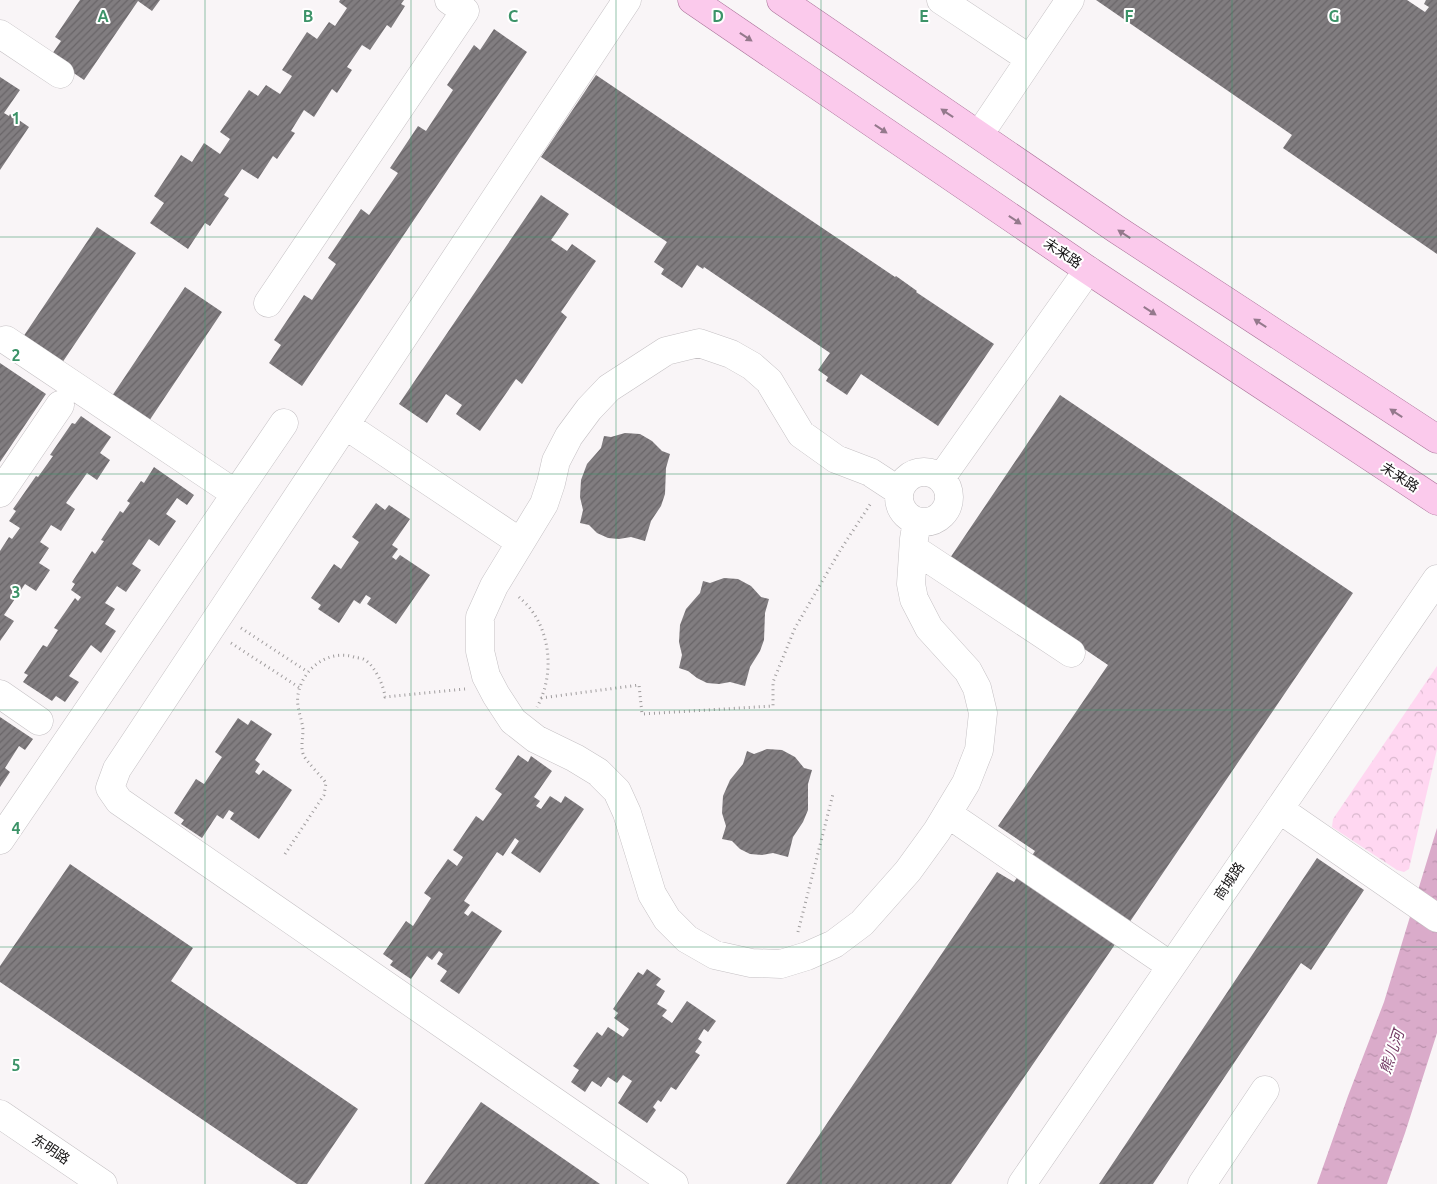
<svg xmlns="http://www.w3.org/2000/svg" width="1437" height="1184" viewBox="0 0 1437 1184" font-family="Ubuntu,'Noto Sans SC',sans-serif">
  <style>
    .park { fill: url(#park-crowns) }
    .water { fill: url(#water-ripples) }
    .building { fill: url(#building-hatch) }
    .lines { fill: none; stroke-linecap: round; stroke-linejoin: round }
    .minor-casing { stroke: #c5c1c4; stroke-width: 29 }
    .major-casing { stroke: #aa7399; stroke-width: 29 }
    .path { stroke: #9f9c9d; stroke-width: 3; stroke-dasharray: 1 4; stroke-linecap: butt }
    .minor { stroke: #fff; stroke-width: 28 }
    .major { stroke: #fbcaec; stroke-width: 28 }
    .oneway { fill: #94798c }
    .grid { fill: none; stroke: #3c9368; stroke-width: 1; stroke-opacity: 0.55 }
    .labels { text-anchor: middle; stroke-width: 4; stroke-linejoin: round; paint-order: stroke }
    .street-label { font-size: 14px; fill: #171516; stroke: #fff }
    .water-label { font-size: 15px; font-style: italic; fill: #723962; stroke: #fff }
    .grid-label { font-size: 16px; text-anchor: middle; font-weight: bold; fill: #3c9368; stroke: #fff; stroke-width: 4; stroke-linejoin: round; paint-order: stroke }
  </style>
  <defs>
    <pattern id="park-crowns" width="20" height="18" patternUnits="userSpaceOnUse" patternTransform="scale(1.25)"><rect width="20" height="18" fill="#ffd7f1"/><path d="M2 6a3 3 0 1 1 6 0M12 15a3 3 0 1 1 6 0" fill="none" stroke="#dab8ce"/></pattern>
    <pattern id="water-ripples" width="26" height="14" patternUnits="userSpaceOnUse" patternTransform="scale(1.25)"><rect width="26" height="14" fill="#daabca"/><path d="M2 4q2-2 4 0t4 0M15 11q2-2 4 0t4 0" fill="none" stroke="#ba92ad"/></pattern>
    <pattern id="building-hatch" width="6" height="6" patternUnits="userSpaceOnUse" patternTransform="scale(1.25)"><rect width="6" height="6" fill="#817d80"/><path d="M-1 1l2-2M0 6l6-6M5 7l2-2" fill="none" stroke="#696568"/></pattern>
  </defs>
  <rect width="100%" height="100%" fill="#f9f5f7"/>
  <path class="park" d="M1437,666V749L1409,869L1404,872L1397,870L1332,827L1333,819Z"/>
  <path class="water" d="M1437,828V1033L1405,1133L1387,1184H1317L1348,1096L1384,1002Z"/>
  <path class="building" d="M80,0H160L152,11L138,1L84,80L50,57L61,41L55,37Z
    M340,0H404L401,4L405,6L391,28L387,25L370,50L362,45L347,67L352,70L337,93L332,89L314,117L304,110L291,131L295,133L277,159L273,156L258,179L242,169L224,195L229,198L210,226L205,223L188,249L150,223L164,203L154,196L181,155L192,162L204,143L220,154L230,139L220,132L249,90L258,96L266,85L280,94L292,76L282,70L307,32L317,39L329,22L335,26L347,8L339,2Z
    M1096,0H1407L1425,12L1429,7L1424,4L1426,0H1437V254L1283,148L1292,135Z
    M494,29L527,52L302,386L269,363L281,345L274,340L304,295L312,300L336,264L328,258L361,209L369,215L398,173L390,168L418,126L426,131L453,90L447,85L474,45L480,50Z
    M596,75L895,277L896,276L917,291L916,292L994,344L938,426L861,374L847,395L826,381L828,377L818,370L830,353L704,267L703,269L697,265L682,288L661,274L664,269L654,262L667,242L541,157Z
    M0,77L20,90L4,113L9,116L10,114L29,127L0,170Z
    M541,195L569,214L551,240L567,251L572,244L596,261L561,312L567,317L522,384L516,379L480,431L456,414L462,405L446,394L427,423L399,404Z
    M97,227L136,253L62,363L23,337Z
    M185,287L222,312L149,421L112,396Z
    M0,363L46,394L0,462Z
    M1060,395L1353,593L1127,926L1029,860L1035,851L998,826L1108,665L950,558Z
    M81,416L111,437L100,453L110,460L97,480L87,473L66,503L75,509L61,531L51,525L40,542L49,548L39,563L50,570L36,591L25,584L4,615L14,621L0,641V551L9,537L12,539L20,528L9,521L16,511L13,509L36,476L38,477L53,456L50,455L72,423L75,424Z
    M625,433L640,434L652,441L662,451L670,454L666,468L665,494L661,506L651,521L645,541L631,537L619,539L608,538L597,533L589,525L580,523L583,510L580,497L581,480L587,464L601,448L604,436L611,437Z
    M154,467L194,495L187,505L177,498L166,514L176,521L159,546L149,539L132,564L141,570L126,592L117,586L105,603L115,609L105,624L116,631L101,653L91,645L69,676L79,682L65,702L56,696L52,701L23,682L28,675L24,673L43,645L47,647L58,630L54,628L75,598L78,601L81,597L71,590L75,584L72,582L92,551L95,554L104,541L101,540L120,511L123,513L130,503L127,501L141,481L144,483Z
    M376,503L385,510L389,505L410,519L392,545L398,549L392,557L396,560L400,555L430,575L396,624L367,604L371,598L366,595L360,604L354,600L339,623L318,609L321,605L311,598L334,564L341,569L359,542L352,537Z
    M724,578L738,579L751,586L761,597L769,599L765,613L764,640L760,651L750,667L745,686L730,682L719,684L707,683L697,678L688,671L679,668L682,655L679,642L680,625L686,609L700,593L703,581L710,583Z
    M0,717L33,739L25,750L19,746L5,768L10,772L0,787Z
    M238,718L248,725L251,720L272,734L255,760L260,764L255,772L259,775L263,770L292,790L259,839L230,819L234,813L229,810L223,819L217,815L202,838L181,824L184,820L174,813L196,779L204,784L222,757L215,752Z
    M767,749L782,750L795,757L804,768L812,770L808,784V810L803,822L793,837L788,857L773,853L762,855L750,854L740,849L732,841L722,839L726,826L722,813L723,796L730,780L743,764L747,751L754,754Z
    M518,755L528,762L531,756L552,771L534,797L540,801L536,806L541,809L550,796L561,803L565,796L584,809L540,873L511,853L519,841L515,838L503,856L497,852L464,901L470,905L464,913L468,916L472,911L502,931L459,994L440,981L447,971L437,964L443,954L439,951L432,960L427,956L411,979L390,965L393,961L383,954L406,921L413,926L431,898L424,893L448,859L457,866L463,857L453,850L476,816L483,821L502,794L495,789Z
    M1317,858L1364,890L1311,970L1301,963L1153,1184H1099Z
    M70,864L193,948L171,981L358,1109L307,1184H297L0,982V966Z
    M997,872L1014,882L1020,873L1118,940L951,1184H786Z
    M647,969L661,979L656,985L665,991L657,1004L667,1010L662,1016L672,1023L687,1001L716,1021L708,1032L704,1029L698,1039L702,1042L695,1052L700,1055L676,1090L671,1087L661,1102L658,1100L653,1107L656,1110L647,1123L618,1103L632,1081L623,1075L617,1083L608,1077L601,1087L592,1081L585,1092L571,1082L579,1070L573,1066L597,1032L602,1036L608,1027L623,1037L629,1029L614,1018L618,1013L613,1009L638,972L643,975Z
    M481,1102L600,1184H424Z"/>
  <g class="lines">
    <defs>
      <path id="minor" d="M627,0L117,769L110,788L119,801L674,1184
        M941,0L1030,59
        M0,34L60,74
        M979,135L1070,0
        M268,303L465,11L449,0
        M6,340L236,494
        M345,425L520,542
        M899 497a25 25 0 1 1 50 0a25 25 0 1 1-50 0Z
        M941,478L1088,270
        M899,491L870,472L836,459L801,434L769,381L752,366L731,354L699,343L666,351L609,388L589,409L569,436L556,461L551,483L544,504L494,586L480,617V651L486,676L496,695L513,721L536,739L575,758L598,772L617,791L627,813L652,894L667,919L687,939L715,955L751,963L781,964L807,956L834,944L862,923L908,871L937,831L966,783L979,750L983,713L977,688L968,671L929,628L914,599L911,584L914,539L917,521
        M0,493L60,405
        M914,549L1071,653
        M0,694L39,721
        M1279,809L1437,918
        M948,814L1171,966
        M0,840L284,423
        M0,1114L103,1184
        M1022,1184L1437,579
        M1202,1184L1265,1090"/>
      <path id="major" d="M692,0L1088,270L1437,501
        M781,0L1116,229L1437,439"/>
    </defs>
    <use href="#minor" class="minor-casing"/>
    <use href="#major" class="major-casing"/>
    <path class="path" d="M519,597C523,601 529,606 532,611C552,639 553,678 537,707
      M241,628L308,672
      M231,643L300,688
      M541,698L639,685L642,714L773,706V682L795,628L841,549L871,503
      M285,854L324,795L326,783C322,777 307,762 304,756C300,748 303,739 303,730C302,718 296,708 298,695C302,669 328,649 354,657C357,658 363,658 365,660C375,666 384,686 385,697L465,689
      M798,932L833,794"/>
    <use href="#minor" class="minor"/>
    <use href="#major" class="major"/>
  </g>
  <defs><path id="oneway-solid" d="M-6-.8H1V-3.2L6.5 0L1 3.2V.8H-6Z" transform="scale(1.25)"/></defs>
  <g class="oneway">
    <use href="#oneway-solid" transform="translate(746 37) rotate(34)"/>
    <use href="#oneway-solid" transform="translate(947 113) rotate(-146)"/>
    <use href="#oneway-solid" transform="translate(881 129) rotate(34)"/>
    <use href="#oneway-solid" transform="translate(1015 220) rotate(34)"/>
    <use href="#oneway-solid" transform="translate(1124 234) rotate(-147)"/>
    <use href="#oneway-solid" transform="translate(1150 311) rotate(33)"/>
    <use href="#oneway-solid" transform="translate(1260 323) rotate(-147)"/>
    <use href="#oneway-solid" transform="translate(1396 413) rotate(-147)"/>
  </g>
  <path class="grid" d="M205,0V1184M411,0V1184M616,0V1184M821,0V1184M1026,0V1184M1232,0V1184M0,237H1437M0,474H1437M0,710H1437M0,947H1437"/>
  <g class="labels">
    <g class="street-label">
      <text transform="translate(1063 253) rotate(34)" y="5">未来路</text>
      <text transform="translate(1400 477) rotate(33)" y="5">未来路</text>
      <text transform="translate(1229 881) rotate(-56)" y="5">商城路</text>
      <text transform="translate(51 1149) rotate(34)" y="5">东明路</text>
    </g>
    <g class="water-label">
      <text transform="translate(1392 1052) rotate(-71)" y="5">熊儿河</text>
    </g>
  </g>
  <g class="grid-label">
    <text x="103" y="22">A</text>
    <text x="308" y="22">B</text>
    <text x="513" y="22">C</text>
    <text x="718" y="22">D</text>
    <text x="924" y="22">E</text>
    <text x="1129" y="22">F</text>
    <text x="1334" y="22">G</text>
    <text x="16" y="124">1</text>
    <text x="16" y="361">2</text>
    <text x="16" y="598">3</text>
    <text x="16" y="834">4</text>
    <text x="16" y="1071">5</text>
  </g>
</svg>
